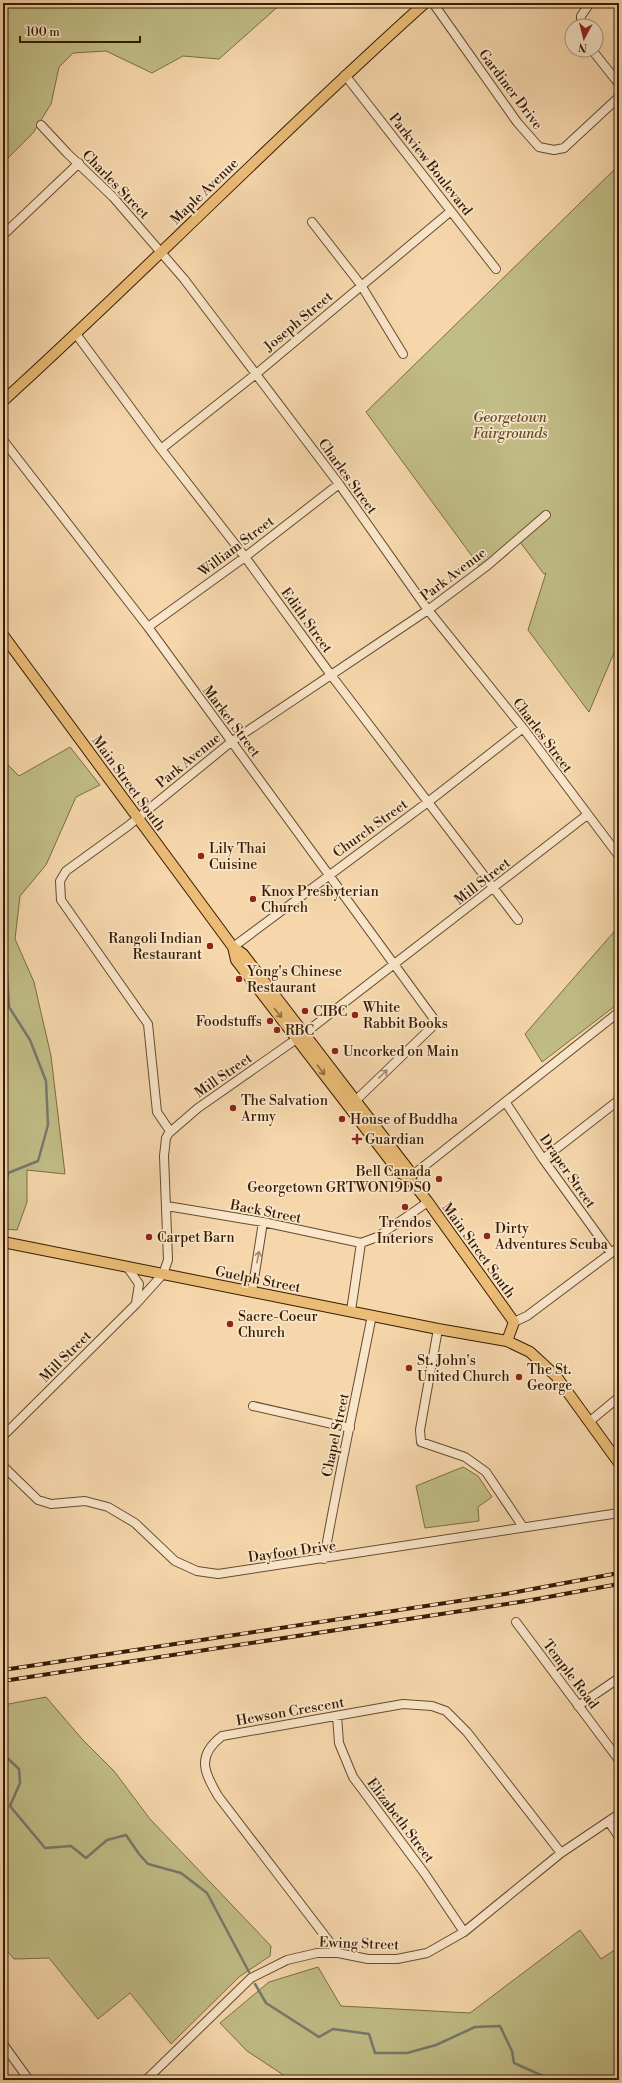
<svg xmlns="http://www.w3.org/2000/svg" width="622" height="2083" viewBox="0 0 622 2083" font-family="'Libre Bodoni',serif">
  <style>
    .green { fill: #c1bd86; stroke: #7c6c44 }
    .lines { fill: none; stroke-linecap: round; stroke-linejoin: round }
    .stream { stroke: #76796d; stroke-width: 2.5 }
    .minor-casing { stroke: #674a2d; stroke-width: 10 }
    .major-casing { stroke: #371b03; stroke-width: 12 }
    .minor { stroke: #f9e5c9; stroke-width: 8 }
    .major { stroke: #ebbc76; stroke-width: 10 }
    .rail-casing { stroke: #371b03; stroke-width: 4 }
    .rail { stroke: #f9e5c9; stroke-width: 2.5; stroke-dasharray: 8; stroke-linecap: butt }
    .oneway { stroke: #916c3c }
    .oneway2 { stroke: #a28a70 }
    .poi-dot { fill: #8f2418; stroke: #f9e5c9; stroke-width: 1.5 }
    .labels { text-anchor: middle; stroke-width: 3.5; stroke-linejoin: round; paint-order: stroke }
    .street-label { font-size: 14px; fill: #371b03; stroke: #f9e5c9 }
    .park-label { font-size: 14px; font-style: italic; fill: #604c2a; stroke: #f9e5c9 }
    .poi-label { font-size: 14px; fill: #371b03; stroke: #f9e5c9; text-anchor: start }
  </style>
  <rect width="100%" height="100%" fill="#f6d7ac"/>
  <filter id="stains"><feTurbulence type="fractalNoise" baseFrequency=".005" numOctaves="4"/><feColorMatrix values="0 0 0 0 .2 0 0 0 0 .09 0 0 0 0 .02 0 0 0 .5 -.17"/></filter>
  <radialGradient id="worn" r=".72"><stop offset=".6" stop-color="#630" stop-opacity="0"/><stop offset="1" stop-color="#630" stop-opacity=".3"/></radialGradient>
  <path class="green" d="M3,3H282L219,59L183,56L152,73L106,51L73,53L59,67L51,104L33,133L3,163Z
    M619,165V641L589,712L528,630L546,573L544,574L520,542L480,567L366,412Z
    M70,747L100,785L76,797L46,865L20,896L15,939L34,982L51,1056L65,1174L27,1170V1202L17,1230L3,1229V760L19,776Z
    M619,926V1003L542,1062L525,1034Z
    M463,1467L478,1476L492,1497L478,1507L479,1521L425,1528L416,1486Z
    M46,1697L82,1739L114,1771L150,1819L271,1946L270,1956L239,1977L171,2044L130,1993L98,2019L49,1958L14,1959L3,1946V1891L5,1889L6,1871L3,1864V1705Z
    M580,1930L601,1959L619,1947V2080H291L247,2051L220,2023L269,1982L318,1967L341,2006L470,2013Z"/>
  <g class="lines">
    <path class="stream" d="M3,965L7,971L9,1007L30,1040L46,1081L48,1125L38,1161L8,1173L3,1202
      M3,1754L19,1769L20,1783L10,1806L45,1848L71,1846L86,1858L107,1840L126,1835L139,1854L148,1864L181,1873L207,1893L249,1972
      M255,1984L266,2003L319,2037L333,2029L369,2034L375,2053H407L436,2045L475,2027L500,2026L512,2051L514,2063L552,2080"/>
    <defs>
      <path id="minor" d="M433,3L517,122L539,147L554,150L564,148L619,97
        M581,26V16L590,3
        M592,50L619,84
        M345,75L496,269
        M41,125L67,153L113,197L184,279L339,484L428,610L523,728L619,856
        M312,222L361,285L403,354
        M3,235L79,163
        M76,334L161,449L245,557L331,675L518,920
        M3,440L148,627L434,1019L433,1026L351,1105
        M161,449L256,374L451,211
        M148,627L245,557L339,484
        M233,947L428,802L523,728
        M506,1103L543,1159L611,1253
        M170,1131L157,1112L148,1024L61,900L60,881L66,871L128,826L231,742L428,610L488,565L546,515
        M543,1159L619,1100
        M409,1178L619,1012
        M167,1206L263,1222L361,1243
        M361,1243L377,1237L428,1202
        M128,1268L139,1284L136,1303
        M252,1292L263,1222
        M351,1311L361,1243
        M514,1322L527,1316L619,1247
        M438,1329L420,1430L421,1442L465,1457L486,1472L523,1527
        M253,1406L350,1428
        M589,1422L619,1397
        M3,1436L136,1304L163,1274L168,1260L164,1156L166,1138L169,1133L198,1108L305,1033L587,815
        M3,1466L38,1500L51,1504L85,1501L108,1507L135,1523L175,1561L197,1571L218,1574L619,1513
        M324,1559C338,1478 356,1397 372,1315
        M516,1622L619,1760
        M578,1706L619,1678
        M337,1716L339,1743L353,1777L425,1874L464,1932
        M609,1822L619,1837
        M338,1953L218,1796C204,1772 196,1756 222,1736L403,1704L432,1706L446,1711L467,1732L561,1853
        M3,2044L29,2080
        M146,2080L251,1978L287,1960L317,1953H338L368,1959H397L427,1953L464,1932L561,1853L619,1814"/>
      <path id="major" d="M3,401C146,271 281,132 425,3
        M3,635L233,947L236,960L399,1172L409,1178L428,1202L514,1322L507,1341
        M233,947L243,954L408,1169L409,1178
        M3,1242L438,1329L507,1341L530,1352L556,1376L619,1463"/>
    </defs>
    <use href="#minor" class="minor-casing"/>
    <use href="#major" class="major-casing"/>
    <use href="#minor" class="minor"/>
    <use href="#major" class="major"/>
    <defs>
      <path id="rail" d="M3,1670L511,1593L619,1573
        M3,1681L526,1601L619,1584"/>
    </defs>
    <use href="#rail" class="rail-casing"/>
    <use href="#rail" class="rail"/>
  </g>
  <defs><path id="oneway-shaft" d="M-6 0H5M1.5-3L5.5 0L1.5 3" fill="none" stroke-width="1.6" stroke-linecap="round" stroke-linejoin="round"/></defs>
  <g class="oneway">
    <use href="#oneway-shaft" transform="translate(278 1013) rotate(52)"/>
    <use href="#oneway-shaft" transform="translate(321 1070) rotate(53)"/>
  </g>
  <g class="oneway2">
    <use href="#oneway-shaft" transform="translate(383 1074) rotate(-44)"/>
    <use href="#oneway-shaft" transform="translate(258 1257) rotate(-80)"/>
  </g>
  <g class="poi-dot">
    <circle cx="201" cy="856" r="4"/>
    <circle cx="253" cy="899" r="4"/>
    <circle cx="210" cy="946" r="4"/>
    <circle cx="239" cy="979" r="4"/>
    <circle cx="305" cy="1011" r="4"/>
    <circle cx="355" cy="1015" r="4"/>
    <circle cx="270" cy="1021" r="4"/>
    <circle cx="277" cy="1030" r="4"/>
    <circle cx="335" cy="1051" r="4"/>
    <circle cx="233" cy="1108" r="4"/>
    <circle cx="342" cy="1119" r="4"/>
    <path d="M355 1133h4v4h4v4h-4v4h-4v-4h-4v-4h4z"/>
    <circle cx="439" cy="1179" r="4"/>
    <circle cx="405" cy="1207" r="4"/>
    <circle cx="487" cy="1236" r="4"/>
    <circle cx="149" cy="1237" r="4"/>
    <circle cx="230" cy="1324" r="4"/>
    <circle cx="409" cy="1368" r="4"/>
    <circle cx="519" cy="1377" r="4"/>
  </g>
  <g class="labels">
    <g class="street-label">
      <text transform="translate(511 89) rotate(53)" y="5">Gardiner Drive</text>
      <text transform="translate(431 164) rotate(52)" y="5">Parkview Boulevard</text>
      <text transform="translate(116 184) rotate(46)" y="5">Charles Street</text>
      <text transform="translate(204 191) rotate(-44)" y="5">Maple Avenue</text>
      <text transform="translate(298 321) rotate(-40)" y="5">Joseph Street</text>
      <text transform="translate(348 476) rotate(54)" y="5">Charles Street</text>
      <text transform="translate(236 546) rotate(-37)" y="5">William Street</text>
      <text transform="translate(453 574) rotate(-37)" y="5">Park Avenue</text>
      <text transform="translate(307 620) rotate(54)" y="5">Edith Street</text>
      <text transform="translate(232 721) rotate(53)" y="5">Market Street</text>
      <text transform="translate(543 735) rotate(53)" y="5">Charles Street</text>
      <text transform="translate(188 760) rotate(-39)" y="5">Park Avenue</text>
      <text transform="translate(129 783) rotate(54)" y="5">Main Street South</text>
      <text transform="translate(370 828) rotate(-36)" y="5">Church Street</text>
      <text transform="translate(482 881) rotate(-38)" y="5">Mill Street</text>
      <text transform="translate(223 1075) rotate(-35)" y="5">Mill Street</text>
      <text transform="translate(568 1171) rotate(55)" y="5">Draper Street</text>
      <text transform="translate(266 1211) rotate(11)" y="5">Back Street</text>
      <text transform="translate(479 1250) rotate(54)" y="5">Main Street South</text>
      <text transform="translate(258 1279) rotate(11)" y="5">Guelph Street</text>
      <text transform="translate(65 1356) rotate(-45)" y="5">Mill Street</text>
      <text transform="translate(335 1435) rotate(-78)" y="5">Chapel Street</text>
      <text transform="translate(292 1551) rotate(-8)" y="5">Dayfoot Drive</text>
      <text transform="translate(571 1674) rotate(53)" y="5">Temple Road</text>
      <text transform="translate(290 1711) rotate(-10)" y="5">Hewson Crescent</text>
      <text transform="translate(401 1820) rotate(53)" y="5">Elizabeth Street</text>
      <text transform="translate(359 1943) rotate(2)" y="5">Ewing Street</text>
    </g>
    <g class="park-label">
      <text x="510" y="422">Georgetown<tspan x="510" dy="16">Fairgrounds</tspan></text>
    </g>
    <g class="poi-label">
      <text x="209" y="853">Lily Thai<tspan x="209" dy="16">Cuisine</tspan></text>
      <text x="261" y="896">Knox Presbyterian<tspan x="261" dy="16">Church</tspan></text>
      <text x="202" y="943" text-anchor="end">Rangoli Indian<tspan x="202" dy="16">Restaurant</tspan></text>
      <text x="247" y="976">Yong's Chinese<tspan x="247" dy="16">Restaurant</tspan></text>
      <text x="363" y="1012">White<tspan x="363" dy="16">Rabbit Books</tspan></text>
      <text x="313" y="1016">CIBC</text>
      <text x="262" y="1026" text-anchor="end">Foodstuffs</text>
      <text x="285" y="1035">RBC</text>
      <text x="343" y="1056">Uncorked on Main</text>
      <text x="241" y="1105">The Salvation<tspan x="241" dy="16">Army</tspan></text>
      <text x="350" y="1124">House of Buddha</text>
      <text x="365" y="1144">Guardian</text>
      <text x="431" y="1176" text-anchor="end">Bell Canada<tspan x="431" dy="16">Georgetown GRTWON19DS0</tspan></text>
      <text x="405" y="1227" text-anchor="middle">Trendos<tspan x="405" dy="16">Interiors</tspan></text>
      <text x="495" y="1233">Dirty<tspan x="495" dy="16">Adventures Scuba</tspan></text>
      <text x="157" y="1242">Carpet Barn</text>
      <text x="238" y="1321">Sacre-Coeur<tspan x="238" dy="16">Church</tspan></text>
      <text x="417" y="1365">St. John's<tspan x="417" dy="16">United Church</tspan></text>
      <text x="527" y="1374">The St.<tspan x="527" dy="16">George</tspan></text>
    </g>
  </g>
  <rect width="622" height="2083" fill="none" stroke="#f6d7ac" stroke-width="16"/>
  <rect x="4" y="4" width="614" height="2075" fill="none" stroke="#371b03" stroke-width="2"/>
  <rect x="8" y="8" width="606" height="2067" fill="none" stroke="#371b03"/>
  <g transform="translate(584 38) rotate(187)"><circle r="19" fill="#f9e5c9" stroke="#ab947a"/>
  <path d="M0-3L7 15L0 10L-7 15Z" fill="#8f2418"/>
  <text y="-6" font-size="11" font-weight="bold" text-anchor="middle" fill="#371b03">N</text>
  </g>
  <path d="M20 36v6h120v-6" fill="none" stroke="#371b03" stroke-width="2"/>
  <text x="26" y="36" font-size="12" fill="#371b03" stroke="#f9e5c9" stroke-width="3" paint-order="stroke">100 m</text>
  <rect width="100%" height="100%" filter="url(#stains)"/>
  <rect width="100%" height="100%" fill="url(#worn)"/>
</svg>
